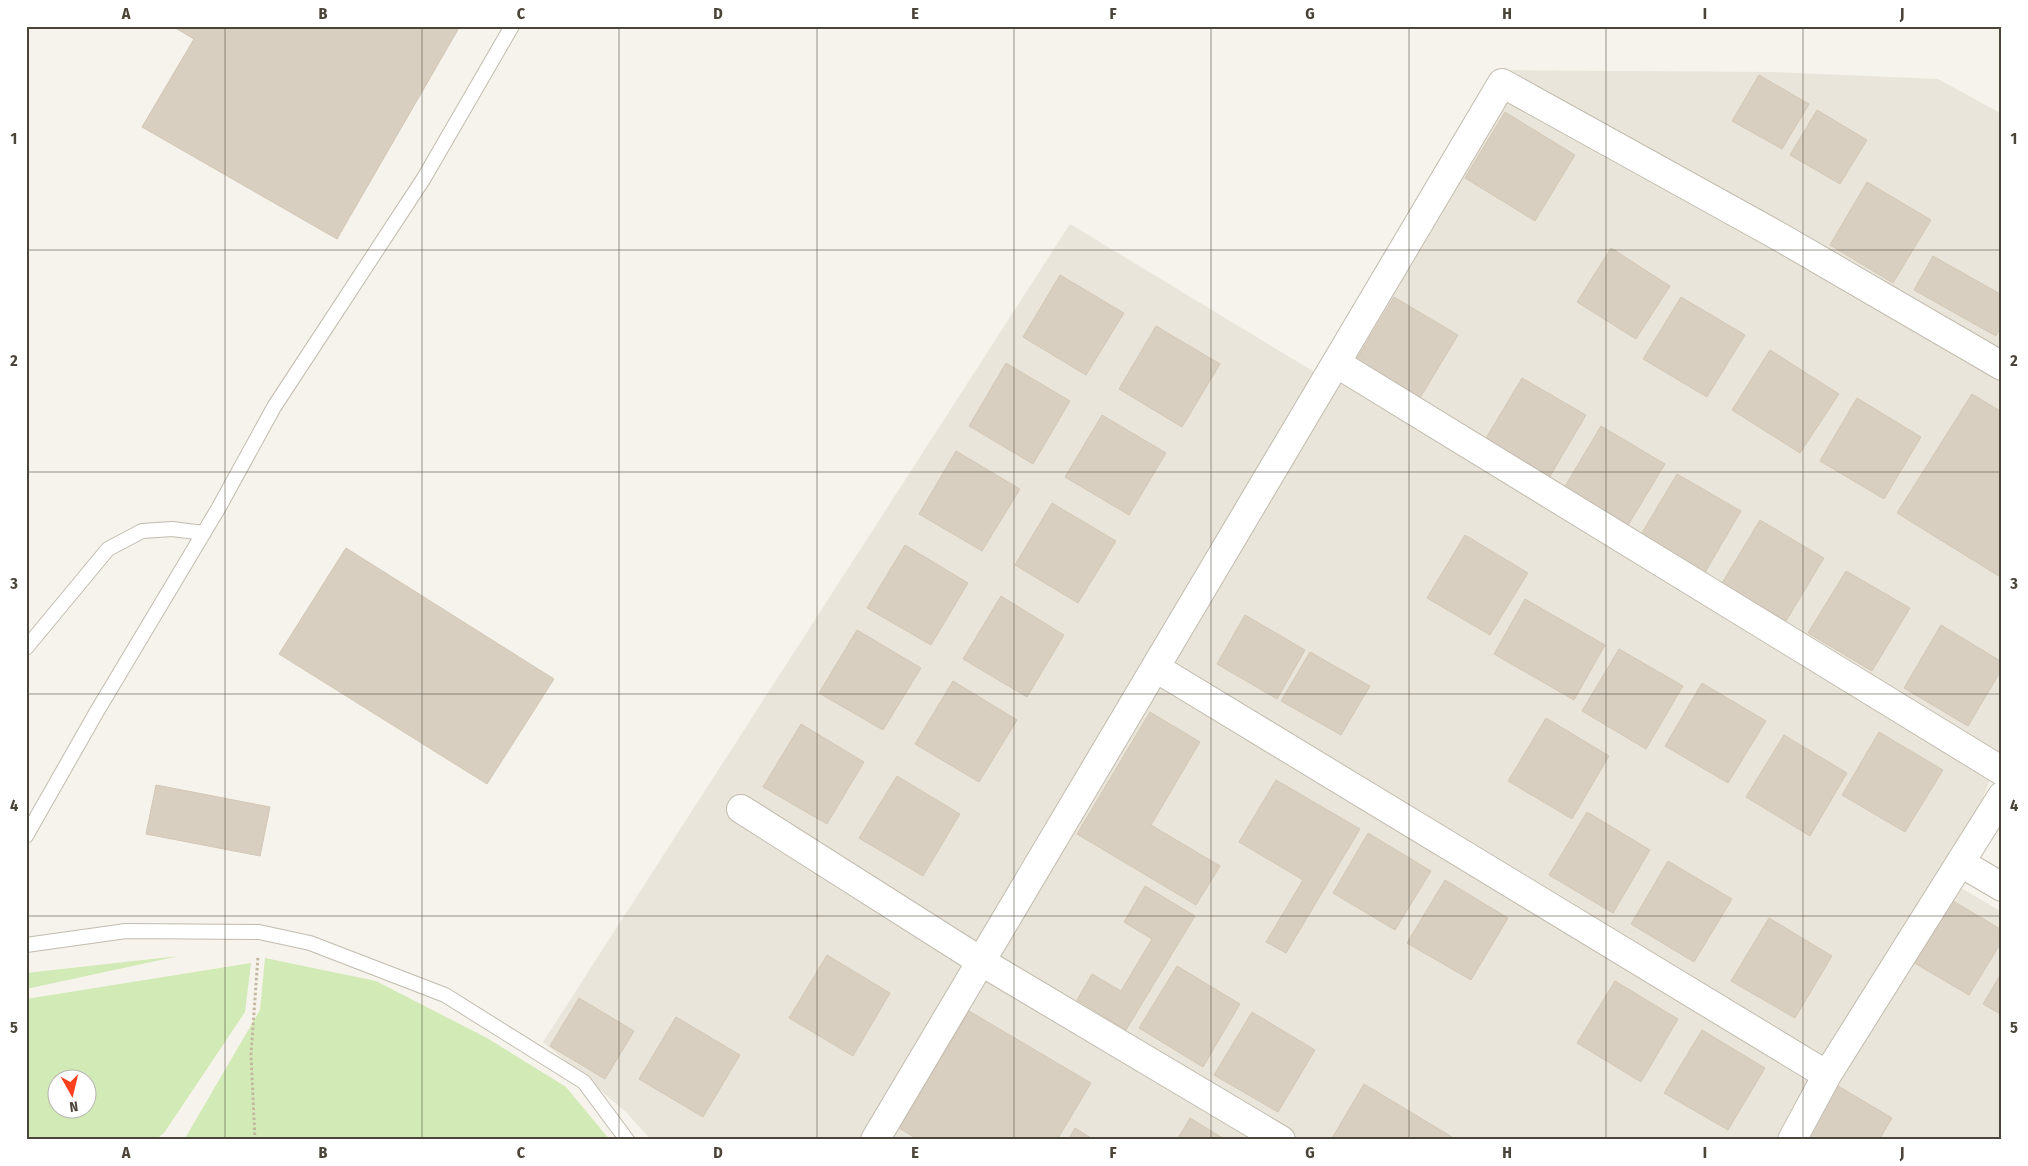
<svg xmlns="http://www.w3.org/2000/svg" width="2028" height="1166" viewBox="0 0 2028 1166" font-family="'Fira Sans Condensed',sans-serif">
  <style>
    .residential { fill: #eae5da }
    .green { fill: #d2eab5; fill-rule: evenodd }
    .building { fill: #d8cfc1; stroke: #d3c7b4 }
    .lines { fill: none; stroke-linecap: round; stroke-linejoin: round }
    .lane-casing { stroke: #c2bbae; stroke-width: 16 }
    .street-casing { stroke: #c2bbae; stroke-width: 30 }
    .path { stroke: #c4b79f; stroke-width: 3; stroke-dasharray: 2.5 2.5; stroke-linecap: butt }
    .lane { stroke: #fff; stroke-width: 14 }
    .street { stroke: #fff; stroke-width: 28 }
    .grid { fill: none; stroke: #4b4439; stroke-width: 1; stroke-opacity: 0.55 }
    .neatline { fill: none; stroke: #4b4439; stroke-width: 2 }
    .grid-label { font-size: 16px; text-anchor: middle; font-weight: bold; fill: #4b4439 }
  </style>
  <rect width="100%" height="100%" fill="#f6f3ec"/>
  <path class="residential" d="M1499,70L1773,72L1938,79L2002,114V758L1991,777L1951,882L2002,912V1140H651L626,1112L543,1042L1070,224L1316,373Z"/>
  <path class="green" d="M179,956L26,989V973Z
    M265,958L376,981L487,1038L566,1087L610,1140H184L260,1010Z
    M251,963L245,1012L164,1133L155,1140H26V999ZM58,1078H88V1108H58Z"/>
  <path class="building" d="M172,26H460L337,239L142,127L194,39Z
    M1759,75L1809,104L1782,149L1732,121Z
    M1817,110L1867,140L1840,184L1790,155Z
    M1505,112L1575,155L1535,221L1465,178Z
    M1867,182L1931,220L1893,283L1830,245Z
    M1611,248L1670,286L1636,339L1577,302Z
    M1933,256L2002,295V325L1996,336L1914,290Z
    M1060,275L1124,313L1086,375L1023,337Z
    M1394,297L1458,335L1420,398L1356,360Z
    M1681,297L1745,335L1707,397L1643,359Z
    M1156,326L1220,364L1182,427L1119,389Z
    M1770,350L1839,394L1800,453L1732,410Z
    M1006,363L1070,401L1033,464L969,426Z
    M1522,378L1586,415L1549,478L1485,440Z
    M1972,394L2002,412V578L1897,513Z
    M1857,398L1921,437L1884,499L1820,461Z
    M1102,415L1166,453L1129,515L1065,477Z
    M1601,426L1665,464L1627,527L1564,488Z
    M956,451L1020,489L982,551L919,514Z
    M1677,474L1741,511L1704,574L1640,536Z
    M1052,503L1116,541L1078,603L1015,565Z
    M1760,520L1824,558L1786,621L1722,583Z
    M1465,535L1528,573L1490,635L1427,598Z
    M905,545L968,583L931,645L867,608Z
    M346,548L554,679L487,784L279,654Z
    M1846,571L1910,608L1872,671L1808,633Z
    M1001,596L1064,635L1027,697L963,659Z
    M1525,599L1605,645L1574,700L1494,654Z
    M1245,615L1305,650L1277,699L1217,664Z
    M1941,625L2002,662V669L1968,726L1904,688Z
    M857,630L921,668L883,730L819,693Z
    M1619,649L1683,686L1646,749L1582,711Z
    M1310,652L1370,686L1341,735L1281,701Z
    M953,681L1017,720L979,782L915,744Z
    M1702,683L1766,721L1728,783L1665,746Z
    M1150,712L1200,742L1151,825L1220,866L1196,905L1077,834Z
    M1546,718L1609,756L1572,819L1508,781Z
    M801,724L864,762L827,824L763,787Z
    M1879,732L1943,770L1905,832L1842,795Z
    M1784,735L1847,773L1810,836L1746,797Z
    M897,776L960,814L923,876L859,838Z
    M1276,780L1360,829L1286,953L1266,942L1303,880L1239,842Z
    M156,785L270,807L260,856L146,834Z
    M1587,812L1650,850L1613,913L1549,875Z
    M1368,833L1431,871L1395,930L1333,893Z
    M1668,861L1732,899L1694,962L1631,924Z
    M1445,880L1508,918L1471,980L1407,943Z
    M1145,886L1195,916L1126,1030L1077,1000L1092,974L1121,991L1152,939L1124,922Z
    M1943,895L2002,930V941L1969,995L1906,958Z
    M1769,918L1832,956L1795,1018L1731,981Z
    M827,955L890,993L853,1056L789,1018Z
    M1177,966L1240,1004L1203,1067L1139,1028Z
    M2002,972V1015L1983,1004Z
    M1615,981L1678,1019L1641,1082L1577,1043Z
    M579,998L634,1031L605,1079L550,1046Z
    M969,1011L1091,1083L1057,1140H919L899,1128Z
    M1252,1012L1315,1050L1278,1112L1214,1075Z
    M676,1017L740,1055L703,1117L639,1079Z
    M1702,1030L1765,1068L1728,1130L1664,1093Z
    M1828,1080L1892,1118L1879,1140H1793Z
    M1364,1084L1457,1140H1331Z
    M1190,1118L1226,1140H1177Z
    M1075,1128L1094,1140H1068Z"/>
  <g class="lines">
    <defs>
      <path id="lane" d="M26,648L108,549L142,531L172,529L204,533
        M26,836L96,713L218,509L274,407L424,178L512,26
        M26,945L126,931L259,932L310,943L445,995L584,1082L627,1140"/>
      <path id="street" d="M1336,363L2002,771
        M1156,668L1827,1075
        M741,809L982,962L1281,1140
        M1961,863L2002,887
        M875,1140L1502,83L1780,237L2002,366
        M1792,1140L1827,1075L2002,796"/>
    </defs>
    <use href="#lane" class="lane-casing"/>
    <use href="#street" class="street-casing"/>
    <path class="path" d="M255,1140L251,1055L258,956"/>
    <use href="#lane" class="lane"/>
    <use href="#street" class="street"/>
  </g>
  <path class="grid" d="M225,26V1140M422,26V1140M619,26V1140M817,26V1140M1014,26V1140M1211,26V1140M1409,26V1140M1606,26V1140M1803,26V1140M26,250H2002M26,472H2002M26,694H2002M26,916H2002"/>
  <rect width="2028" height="1166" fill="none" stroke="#ffffff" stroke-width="55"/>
  <g transform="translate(72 1094) rotate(172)"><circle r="24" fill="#ffffff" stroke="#b7b4b0"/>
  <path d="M0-4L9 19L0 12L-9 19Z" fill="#fc3f1d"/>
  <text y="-8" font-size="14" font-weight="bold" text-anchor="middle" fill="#4b4439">N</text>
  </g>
  <rect x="28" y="28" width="1972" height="1110" class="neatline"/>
  <g class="grid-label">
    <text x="126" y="19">A</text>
    <text x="323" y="19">B</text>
    <text x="521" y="19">C</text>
    <text x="718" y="19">D</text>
    <text x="915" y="19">E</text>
    <text x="1113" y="19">F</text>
    <text x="1310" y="19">G</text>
    <text x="1507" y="19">H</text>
    <text x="1705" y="19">I</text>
    <text x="1902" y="19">J</text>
    <text x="14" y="144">1</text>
    <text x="2014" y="144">1</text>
    <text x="14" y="366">2</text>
    <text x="2014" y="366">2</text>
    <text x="14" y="589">3</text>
    <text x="2014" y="589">3</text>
    <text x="14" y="811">4</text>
    <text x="2014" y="811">4</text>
    <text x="14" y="1033">5</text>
    <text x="2014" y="1033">5</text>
    <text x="126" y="1158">A</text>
    <text x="323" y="1158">B</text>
    <text x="521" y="1158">C</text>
    <text x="718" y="1158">D</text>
    <text x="915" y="1158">E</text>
    <text x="1113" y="1158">F</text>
    <text x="1310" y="1158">G</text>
    <text x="1507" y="1158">H</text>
    <text x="1705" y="1158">I</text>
    <text x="1902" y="1158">J</text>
  </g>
</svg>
